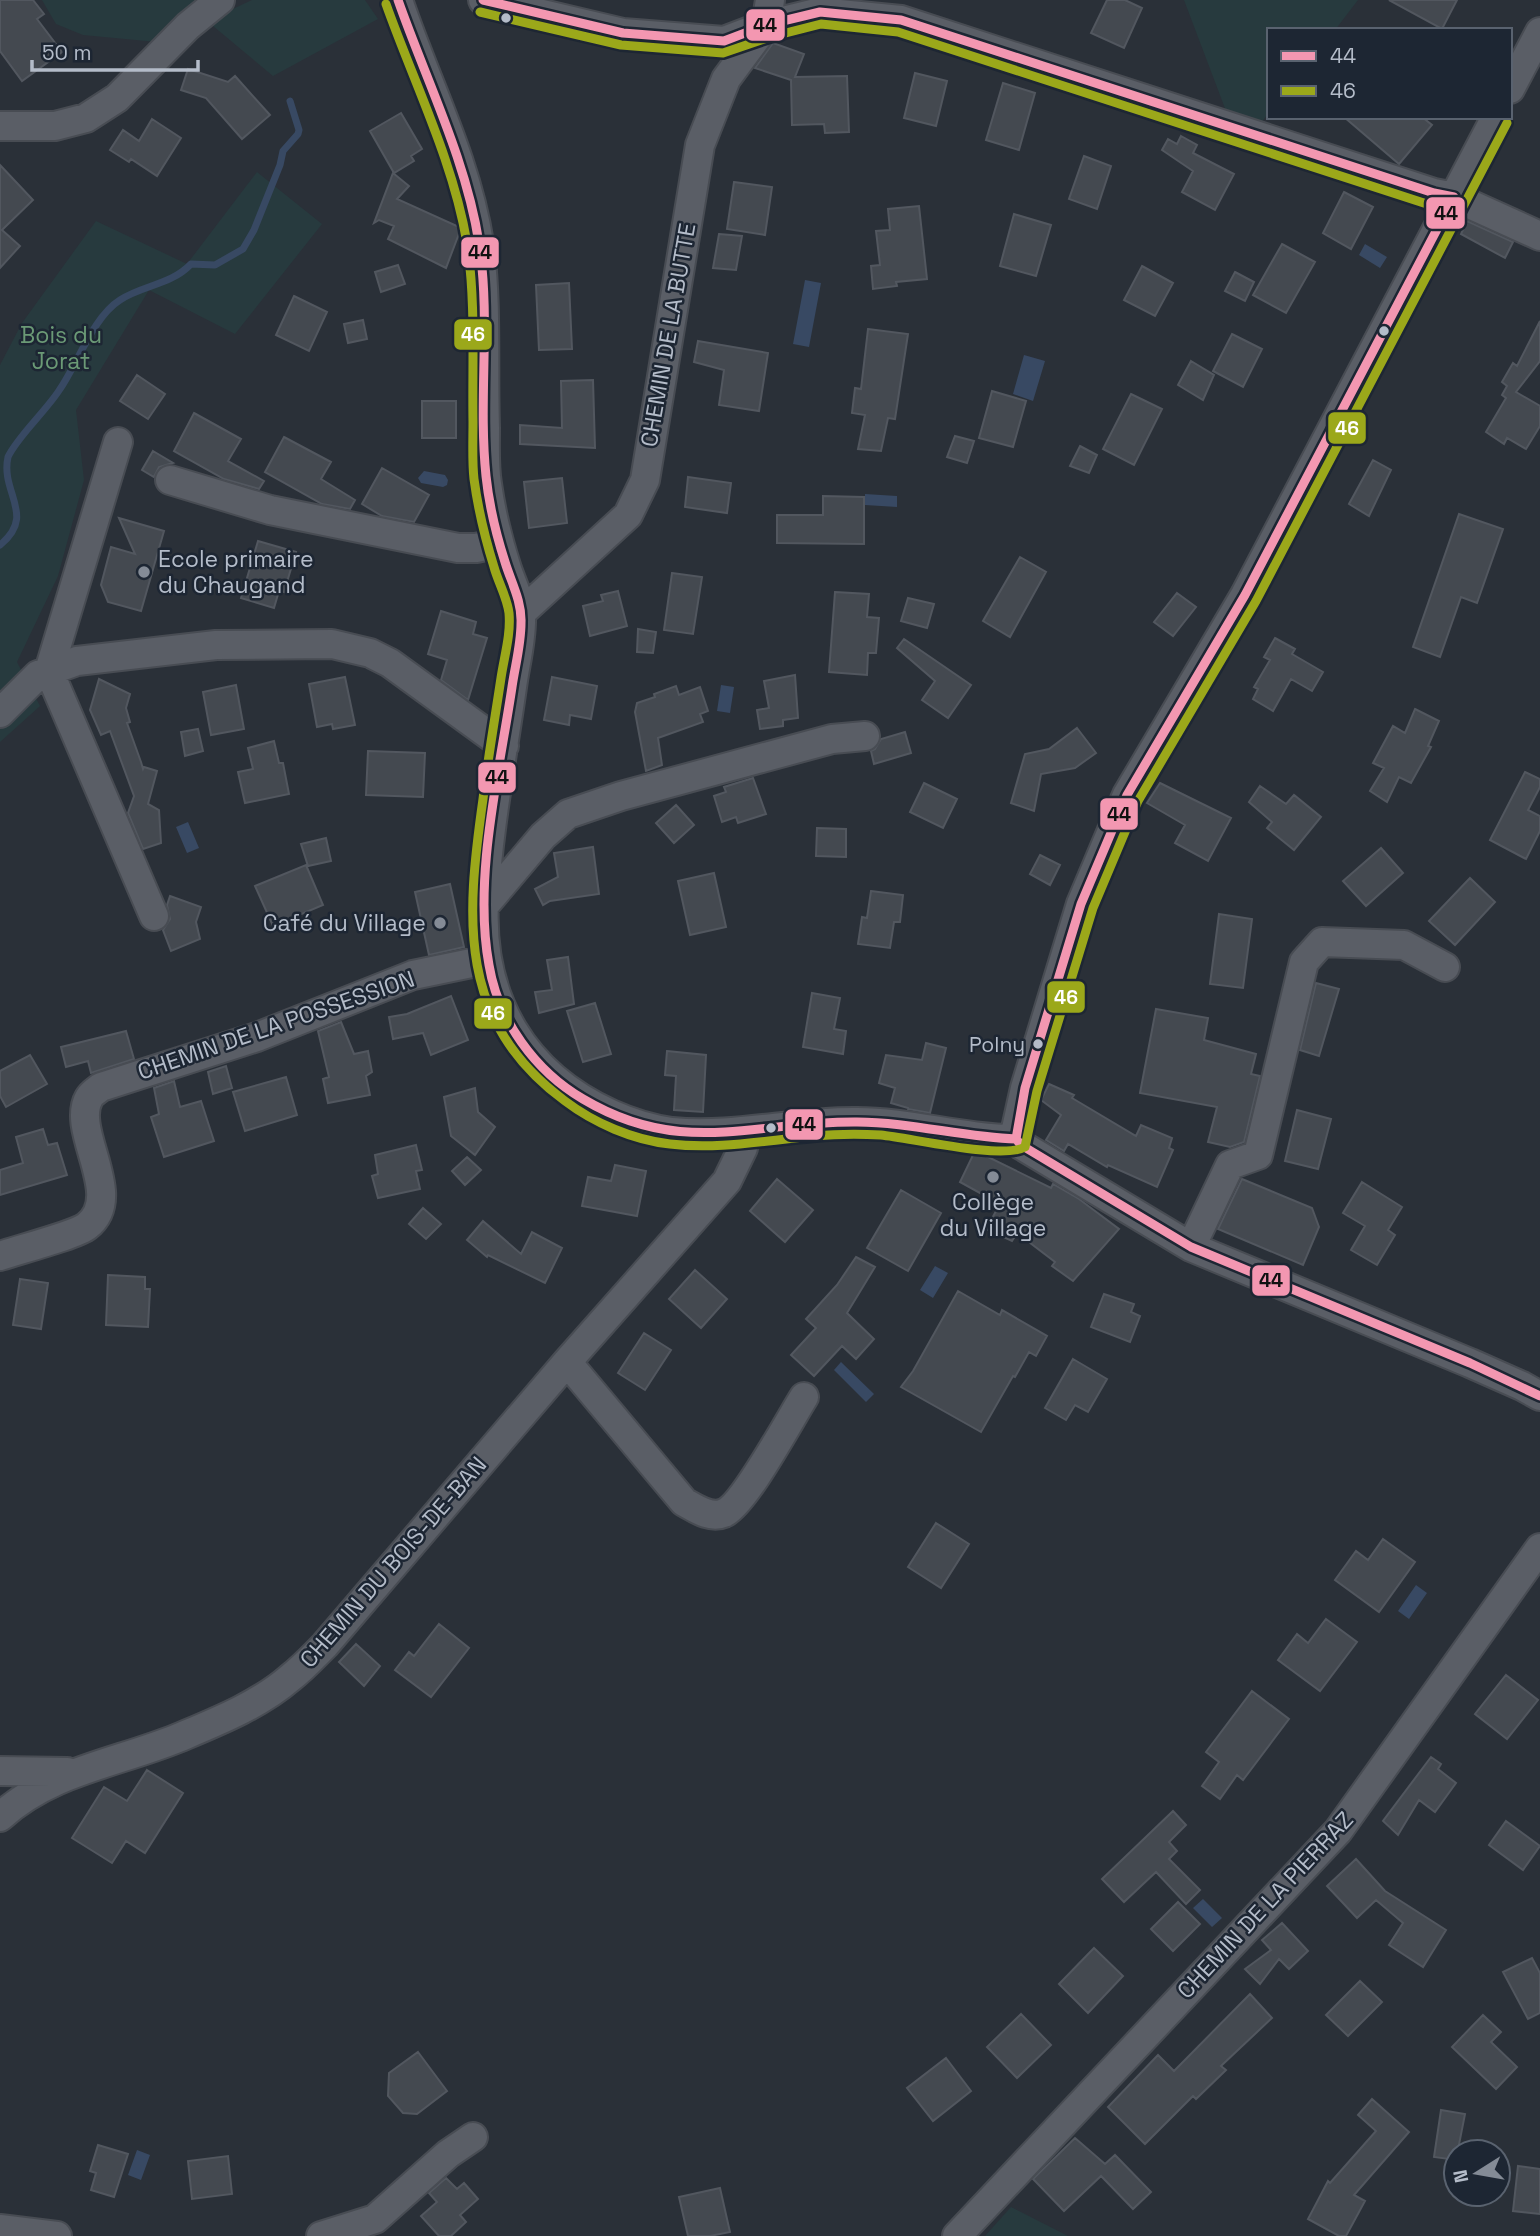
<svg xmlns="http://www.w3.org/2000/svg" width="1540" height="2236" viewBox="0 0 1540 2236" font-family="'Space Grotesk',sans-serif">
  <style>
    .green { fill: #273a3e }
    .water { fill: #384963 }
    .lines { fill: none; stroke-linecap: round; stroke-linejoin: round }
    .stream { stroke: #384963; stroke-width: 7 }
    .building { fill: #444950; stroke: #52575f; stroke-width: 2 }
    .minor-casing { stroke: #484c53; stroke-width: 32 }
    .minor { stroke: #5a5e66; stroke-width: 28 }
    .bus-1-casing { stroke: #1d2633; stroke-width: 14 }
    .bus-2-casing { stroke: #1d2633; stroke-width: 14 }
    .bus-1 { stroke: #f397b1; stroke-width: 9 }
    .bus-2 { stroke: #9ba81a; stroke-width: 9 }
    .bus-dot { fill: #b4bcc9; stroke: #1d2633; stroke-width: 2.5 }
    .poi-dot { fill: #848b96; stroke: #1d2633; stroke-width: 2.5 }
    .labels { text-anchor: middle; stroke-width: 5; stroke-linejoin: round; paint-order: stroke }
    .bus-label { font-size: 21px; fill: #b4bcc9; stroke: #1d2633; text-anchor: end }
    .park-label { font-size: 23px; fill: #6b9a76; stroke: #1d2633 }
    .street-label { font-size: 23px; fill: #b4bcc9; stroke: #1d2633 }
    .poi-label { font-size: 23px; fill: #b4bcc9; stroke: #1d2633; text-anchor: start }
    .line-badge { stroke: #1d2633; stroke-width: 2.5 }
    .badge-label { font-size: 19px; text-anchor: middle; font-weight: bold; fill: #fff }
    .pale-badge-label { font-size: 19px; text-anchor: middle; font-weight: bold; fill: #111 }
  </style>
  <rect width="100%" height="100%" fill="#2a3038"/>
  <path class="green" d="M42,0H209L157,42L83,35L56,24Z
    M252,0H365L378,19L273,76L207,21Z
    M1184,0H1358L1335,30H1269V113L1259,125L1226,111Z
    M257,172L322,224L235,334L149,290L76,410L84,480L58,576L17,662L40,706L0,742V365L22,323L96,221L187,264Z
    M1011,2207L1068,2236H985Z"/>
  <path class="water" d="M1365,244L1387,257L1380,268L1359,255Z
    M805,280L821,283L809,347L793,344Z
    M1024,355L1045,361L1033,401L1013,394Z
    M424,471L445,475L448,480L447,485L443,487L421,483L418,478Z
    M865,494L897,496V507L865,505Z
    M721,685L734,687L730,713L717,711Z
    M188,822L199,848L187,853L176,827Z
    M935,1266L948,1273L933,1298L920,1290Z
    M841,1362L874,1394L866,1402L834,1370Z
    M1416,1585L1427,1593L1409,1619L1398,1611Z
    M1203,1899L1222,1918L1212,1927L1193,1908Z
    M137,2150L150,2155L141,2180L128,2175Z"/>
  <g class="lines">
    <path class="stream" d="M0,545C37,515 0,493 8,457C17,437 47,410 60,389C78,363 93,317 120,300C143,285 171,285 191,264L215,265L243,249L254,230L280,165L283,151L298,134L299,130L290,101"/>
  </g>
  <path class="building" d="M0,0H33L44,14L37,19L62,52L22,81L0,51Z
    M1107,0H1125L1142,8L1124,48L1091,33Z
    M1389,0H1457L1442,29Z
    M773,43L804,54L795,77L847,76L849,132L825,133L824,124L792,125L791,80L755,68Z
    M188,69L228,82L235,76L270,115L242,139L206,98L181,90Z
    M915,73L947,81L936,126L904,118Z
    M1003,83L1035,93L1019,150L986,140Z
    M401,113L422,149L411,156L414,161L394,173L370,131Z
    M1344,117H1422L1432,125L1399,164Z
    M152,119L181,138L157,176L131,159L129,162L110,150L123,130L139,141Z
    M1181,136L1197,145L1193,153L1234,174L1215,210L1182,192L1193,171L1162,150L1168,139L1177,144Z
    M1084,156L1111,166L1097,209L1069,199Z
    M0,165L33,200L2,230L20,246L0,268Z
    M393,173L409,186L397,199L459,227L460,231L446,268L388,239L394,226L379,220L374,223Z
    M734,182L772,187L765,235L727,229Z
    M1344,192L1373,207L1351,249L1323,233Z
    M919,206L927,279L896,282L897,286L873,289L871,266L880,265L876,231L890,230L888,209Z
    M1014,214L1051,225L1036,276L1000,266Z
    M1467,221L1513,242L1505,258L1461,234Z
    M719,234L742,236L736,270L713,268Z
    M1282,244L1315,262L1286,313L1253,295Z
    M398,265L405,284L381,292L375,272Z
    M1142,266L1173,283L1155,316L1124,300Z
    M1235,272L1254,282L1245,301L1225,291Z
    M569,283L572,349L539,350L536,285Z
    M294,296L327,312L309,351L276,335Z
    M363,320L367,339L348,343L344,324Z
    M1540,321V361L1516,392L1540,406V426L1526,449L1507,438L1504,444L1486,432L1506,398L1502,395L1507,386L1502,382L1513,363L1517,366Z
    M868,329L908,334L895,419L888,418L881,451L858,449L865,415L852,413L855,388L861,389Z
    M1232,334L1262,349L1243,387L1213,371Z
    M698,341L768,353L759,411L719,405L724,370L694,362Z
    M1191,361L1214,375L1203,400L1178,385Z
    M137,375L165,394L148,419L120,401Z
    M593,380L595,448L520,444V425L562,428L561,381Z
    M992,391L1026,401L1013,447L979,438Z
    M1131,394L1162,409L1134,465L1103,449Z
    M422,401H456V438H422Z
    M194,413L241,439L228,461L264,481L259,489L224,479L174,451Z
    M955,436L974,441L967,463L947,457Z
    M284,437L331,462L321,479L355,500L350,509L322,504L265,472Z
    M1080,446L1097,455L1089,473L1070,466Z
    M153,451L173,463L159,467L154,477L142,470Z
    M1373,460L1391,470L1369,516L1349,504Z
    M382,468L429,495L414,522L382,516L362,504Z
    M688,477L731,483L727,513L685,507Z
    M562,478L567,523L529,528L524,482Z
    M823,496L864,497V544L777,543V515H823Z
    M1459,514L1503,529L1477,603L1461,597L1440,657L1413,647Z
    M119,518L164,531L141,611L108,602L101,585L111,547L135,554Z
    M258,541L296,552L284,592L279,591L274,608L241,598Z
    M1020,557L1046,572L1010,637L983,621Z
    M672,573L702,577L693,634L664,630Z
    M618,591L627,626L590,636L583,606L603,601L601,595Z
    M835,592L869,594L867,617L879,618L876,653H868L867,675L829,672Z
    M1177,593L1196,607L1173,636L1154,622Z
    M908,598L934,604L927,628L901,621Z
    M441,611L476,622L473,634L487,638L468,700L441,680L447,660L428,654Z
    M638,629L656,632L653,653L637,652Z
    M1275,638L1295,649L1292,654L1323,672L1312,691L1291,679L1273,711L1253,699L1258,689L1254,687L1270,660L1264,657Z
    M904,639L971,685L948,718L922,700L935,681L897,648Z
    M795,675L798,718L783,720V726L760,729L757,710L769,708L764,681Z
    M345,677L355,725L333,729L332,724L317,727L309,684Z
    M552,677L597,686L591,719L570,715L569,725L544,720Z
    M99,679L130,694L126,708L130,722L127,723L141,762L143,769L144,767L157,771L148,804L159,810L161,843L143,849L128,813L134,796L110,731L101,735L90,710Z
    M236,685L244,729L211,735L203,692Z
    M676,686L679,695L700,687L708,711L700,714L703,722L658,738L662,765L646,771L635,712L637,703L655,697L654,694Z
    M1415,709L1439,721L1428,746L1431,747L1411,783L1399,777L1387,802L1370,791L1384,768L1373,763L1393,726L1405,733Z
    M1077,728L1096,753L1075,768L1041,774L1034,811L1011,803L1025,754L1049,749Z
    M198,729L203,751L185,756L181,732Z
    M905,732L911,753L874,764L871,751L875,749L881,739Z
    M274,741L279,763H283L289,794L245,803L238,772L253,769L248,748Z
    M368,751L425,753L423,797L366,795Z
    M1525,772L1540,779V787L1528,810L1540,816V831L1526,859L1490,840Z
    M753,778L766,814L738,823L736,817L722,822L714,796L726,792L724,787Z
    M924,783L957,799L943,828L910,812Z
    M1160,783L1231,818L1208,861L1175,843L1185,825L1147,803Z
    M1260,786L1286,804L1294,795L1321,817L1294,850L1267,828L1272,822L1249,802Z
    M676,805L694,825L674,843L656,823Z
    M817,828L846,829V857L816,856Z
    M326,838L331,861L308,866L301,844Z
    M593,847L599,894L550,901L543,905L535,889L558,877L554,853Z
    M1381,848L1403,873L1366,906L1343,881Z
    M1040,855L1060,865L1050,885L1030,874Z
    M306,865L323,905L273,926L255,886Z
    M714,873L726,927L690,935L678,881Z
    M1470,878L1495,902L1455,945L1429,921Z
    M450,884L464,947L429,955L415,892Z
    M871,891L903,895L900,922H894L890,948L858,944L862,917L867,918Z
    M170,896L201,907L196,922L200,939L171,951L163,930L170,919L167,905Z
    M1219,914L1252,919L1243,988L1210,984Z
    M568,957L574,1004L539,1013L535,992L552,990L547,960Z
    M1316,983L1339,989L1319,1056L1300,1050Z
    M812,993L840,998L834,1029L846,1031L843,1054L803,1047Z
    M451,996L468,1040L431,1055L423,1033L393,1039L389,1017L407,1014Z
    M595,1003L611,1054L583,1062L567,1011Z
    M1156,1009L1208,1018L1204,1040L1256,1054L1251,1074L1260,1076L1244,1142L1230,1147L1208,1142L1217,1107L1140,1093Z
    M341,1022L354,1054L368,1051L372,1072L366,1076L370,1095L328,1103L323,1079L329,1077L318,1031Z
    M126,1031L134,1059L91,1073L88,1061L66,1067L61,1047Z
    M926,1043L946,1048L930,1113L908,1109V1108L891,1103L895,1088L879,1083L886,1055L922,1060Z
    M667,1051L706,1055L703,1112L674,1110L676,1076L665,1075Z
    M30,1055L47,1084L6,1107L0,1096V1071Z
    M226,1066L232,1088L213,1094L208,1072Z
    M286,1077L297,1115L245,1131L233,1092Z
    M174,1081L180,1107L201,1101L214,1141L164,1157L151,1117L159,1114L154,1088Z
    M1049,1084L1074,1095L1072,1098L1136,1136L1141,1125L1172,1138L1169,1148L1173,1150L1157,1187L1108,1165L1107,1167L1068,1144L1064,1151L1046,1140L1061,1115L1041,1100Z
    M475,1088L478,1112L495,1127L475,1155L451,1136L444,1097Z
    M1297,1110L1331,1119L1318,1169L1285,1161Z
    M43,1129L48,1145L57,1143L67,1175L0,1195V1170L23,1163L16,1137Z
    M416,1145L422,1170L416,1171L420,1189L378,1198L372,1176L378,1174L375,1155Z
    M974,1153H980L1051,1188L1053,1184L1079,1199L1119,1229L1073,1281L1052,1266L1055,1262L1017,1233L1012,1241L986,1229L1000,1204L960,1182Z
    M467,1157L481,1170L465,1185L452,1171Z
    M615,1165L646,1171L637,1216L582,1206L588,1177L611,1181Z
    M777,1179L813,1210L785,1242L750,1211Z
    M1242,1179L1312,1208L1319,1227L1303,1265L1218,1229Z
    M1362,1182L1402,1207L1388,1230L1395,1235L1377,1265L1351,1250L1365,1226L1343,1213Z
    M901,1190L941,1213L908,1271L867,1248Z
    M423,1208L441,1224L426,1239L409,1224Z
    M483,1221L521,1254L532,1232L562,1248L545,1283L488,1255L487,1257L467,1240Z
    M856,1257L875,1267L847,1313L874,1339L856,1359L842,1346L814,1376L791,1355L816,1328L806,1319L837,1285Z
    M695,1270L727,1299L701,1328L669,1299Z
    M108,1275L145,1277V1289H150L148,1327L106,1325Z
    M20,1279L48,1283L41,1329L13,1325Z
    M958,1291L1000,1315L1002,1310L1047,1336L1036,1356L1029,1352L1015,1377L1013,1376L981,1432L901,1387L913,1371Z
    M1104,1294L1134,1304L1131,1312L1140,1316L1130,1342L1091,1327Z
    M644,1333L671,1350L645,1390L618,1373Z
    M1073,1359L1107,1379L1088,1412L1075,1405L1066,1420L1045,1408Z
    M936,1523L969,1544L941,1588L908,1567Z
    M1383,1539L1415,1562L1379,1612L1335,1580L1356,1551L1368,1560Z
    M1326,1619L1357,1642L1320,1691L1278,1660L1297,1634L1308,1643Z
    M439,1624L469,1648L431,1697L395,1670L409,1652L414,1656Z
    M356,1644L380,1666L364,1686L339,1662Z
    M1506,1675L1538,1700L1507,1739L1475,1714Z
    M1252,1691L1289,1719L1243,1780L1237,1775L1220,1799L1202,1786L1219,1762L1206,1752Z
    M1431,1757L1441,1764L1438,1769L1456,1783L1435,1812L1419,1800L1398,1835L1383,1821Z
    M147,1770L183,1793L145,1853L126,1841L112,1863L72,1838L104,1787L127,1801Z
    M1173,1811L1186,1825L1169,1842L1177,1851L1169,1859L1200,1890L1186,1904L1156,1872L1124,1902L1102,1879Z
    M1506,1821L1540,1846L1523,1870L1489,1845Z
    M1356,1859L1385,1891L1446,1930L1423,1967L1389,1945L1403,1923L1376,1900L1357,1918L1327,1886Z
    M1178,1902L1200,1924L1173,1951L1151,1929Z
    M1282,1923L1308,1951L1289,1969L1279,1959L1260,1984L1245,1969L1271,1950L1262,1940Z
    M1094,1948L1123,1976L1088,2013L1059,1984Z
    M1532,1958L1540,1973V2013L1528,2019L1503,1972Z
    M1360,1981L1382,2002L1348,2036L1326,2015Z
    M1250,1994L1272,2018L1221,2066L1226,2070L1196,2099L1193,2096L1145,2144L1108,2107L1158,2055L1174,2071Z
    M1021,2014L1051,2045L1017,2078L987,2047Z
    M1483,2015L1501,2032L1491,2042L1517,2067L1496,2089L1452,2047Z
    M418,2052L447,2091L417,2114L403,2113L388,2096L389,2073Z
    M946,2058L971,2091L933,2121L907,2088Z
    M1372,2099L1409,2132L1354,2195L1365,2201L1346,2236H1339L1308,2219L1328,2181L1330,2183L1376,2131L1358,2115Z
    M1441,2110L1465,2114L1456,2160L1434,2157Z
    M1075,2138L1105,2164L1115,2155L1151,2192L1133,2209L1101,2176L1064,2211L1033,2179Z
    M98,2145L128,2154L114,2197L91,2190L96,2173L90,2171Z
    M228,2156L232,2194L192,2199L188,2161Z
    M1518,2166L1540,2169V2214L1513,2211Z
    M446,2178L457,2189L464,2183L478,2199L460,2215L466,2222L451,2236H439L421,2216L437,2202L429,2193Z
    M720,2188L730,2232L710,2236H688L679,2197Z"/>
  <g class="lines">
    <defs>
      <path id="minor" d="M398,0C425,81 466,158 479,243C487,301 483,369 485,428C485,446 484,466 487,484C491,513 498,541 507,569C512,584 521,601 521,616C522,639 515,664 512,687C502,758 488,830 484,902C479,999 523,1074 611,1114C631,1123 650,1129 672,1132C734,1138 795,1121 857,1122C910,1122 962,1139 1016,1139
        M483,0L623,33L724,41L766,25L820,12L901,20L1434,193L1454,197L1540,236
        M1510,89L1540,32
        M0,126H55L86,118L117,98L188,26L220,0
        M118,442L49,671L154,916
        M170,480L270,510L458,548H476L499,543
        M521,613L628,515L645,480L700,145L726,79L766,25L770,0
        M0,713L38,675L77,661L216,645L332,644L370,653L390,663L504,746
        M484,906L543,836L568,814L621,796L832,739L865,736
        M1016,1139V1129L1025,1088L1081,904L1127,795L1245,595L1496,117
        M1016,1139L1021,1145L1191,1247L1470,1363L1522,1386L1540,1396
        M1191,1247L1230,1165L1258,1155L1304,962L1322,942L1404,945L1445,967
        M0,1256C17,1250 76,1235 87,1226C126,1196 70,1131 89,1098C91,1094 97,1090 101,1087L257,1037L413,975L486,960
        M567,1362L684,1502C695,1508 710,1519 724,1513C744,1505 790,1419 804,1397
        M0,1771L67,1772
        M0,1817C50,1771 117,1763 178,1738C216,1722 259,1705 290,1678C303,1668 314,1656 325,1645L567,1362L727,1181L743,1148L744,1131
        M0,2229L57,2236
        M321,2236L375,2219L448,2154L473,2137
        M957,2236L1338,1831L1540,1548"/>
    </defs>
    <use href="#minor" class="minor-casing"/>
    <use href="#minor" class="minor"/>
    <defs>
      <path id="bus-1" d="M398,0C426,80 466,159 479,243C491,320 478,399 486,476C489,505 496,534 505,562C511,582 522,601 521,623C521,645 515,666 512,687C499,774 473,879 489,965C498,1020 535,1071 583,1099C682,1158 753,1121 857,1122C910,1122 962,1137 1016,1139
        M483,0L623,33L724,41L766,25L820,12L901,20L1434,193L1454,197L1245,595L1127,795L1081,904L1025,1088L1016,1139
        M1016,1139L1021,1145L1191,1247L1470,1363L1540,1396"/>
      <path id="bus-2" d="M386,4C414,83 453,160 467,243C476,302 472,363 473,422C473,441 472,461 474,479C478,509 485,538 494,567C498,582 507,597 509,613C511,635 504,657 501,678C495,718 488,758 483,799C466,919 457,1021 565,1101C594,1123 633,1140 670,1144C718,1150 767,1140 816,1136C837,1134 859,1134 881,1135C911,1138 1003,1160 1025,1147L1037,1091L1093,908L1138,801L1256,601L1507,123
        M480,12L621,45L723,53L770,37L821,24L898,32L1430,205L1452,209"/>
    </defs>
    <use href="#bus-1" class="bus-1-casing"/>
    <use href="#bus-2" class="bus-2-casing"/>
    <use href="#bus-1" class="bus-1"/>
    <use href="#bus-2" class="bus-2"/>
  </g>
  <g class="bus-dot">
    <circle cx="506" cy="18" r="6"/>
    <circle cx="1384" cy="331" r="6"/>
    <circle cx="1038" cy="1044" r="6"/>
    <circle cx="771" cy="1128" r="6"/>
  </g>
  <g class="poi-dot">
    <circle cx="144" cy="572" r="7"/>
    <circle cx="440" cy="923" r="7"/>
    <circle cx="993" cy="1177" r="7"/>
  </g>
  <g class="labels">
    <g class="bus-label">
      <text x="1025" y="1052">Polny</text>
    </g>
    <g class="park-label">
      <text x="61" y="343">Bois du<tspan x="61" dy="26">Jorat</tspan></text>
    </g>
    <g class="street-label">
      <text transform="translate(668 335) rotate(-80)" y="8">CHEMIN DE LA BUTTE</text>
      <text transform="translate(276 1025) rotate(-19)" y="8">CHEMIN DE LA POSSESSION</text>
      <text transform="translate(393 1562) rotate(-49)" y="8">CHEMIN DU BOIS-DE-BAN</text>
      <text transform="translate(1265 1905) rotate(-47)" y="8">CHEMIN DE LA PIERRAZ</text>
    </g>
    <g class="poi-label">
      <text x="158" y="567">Ecole primaire<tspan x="158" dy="26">du Chaugand</tspan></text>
      <text x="426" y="931" text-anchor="end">Café du Village</text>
      <text x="993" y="1210" text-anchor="middle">Collège<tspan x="993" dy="26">du Village</tspan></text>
    </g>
  </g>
  <g class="line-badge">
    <rect x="745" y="8" width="41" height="34" rx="7" fill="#f397b1"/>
    <rect x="1425" y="196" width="41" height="34" rx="7" fill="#f397b1"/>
    <rect x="460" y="236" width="40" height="33" rx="7" fill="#f397b1"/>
    <rect x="453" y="318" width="40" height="33" rx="7" fill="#9ba81a"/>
    <rect x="1327" y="411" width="40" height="34" rx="7" fill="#9ba81a"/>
    <rect x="477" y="761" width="40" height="33" rx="7" fill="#f397b1"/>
    <rect x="1099" y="797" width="40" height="34" rx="7" fill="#f397b1"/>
    <rect x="1046" y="980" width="40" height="34" rx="7" fill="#9ba81a"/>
    <rect x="473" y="997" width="40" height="33" rx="7" fill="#9ba81a"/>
    <rect x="784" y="1108" width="40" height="33" rx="7" fill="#f397b1"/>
    <rect x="1251" y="1264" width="40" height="33" rx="7" fill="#f397b1"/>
  </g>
  <g class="badge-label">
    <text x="473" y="341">46</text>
    <text x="1347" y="435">46</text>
    <text x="1066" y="1004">46</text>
    <text x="493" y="1020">46</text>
  </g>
  <g class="pale-badge-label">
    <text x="765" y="32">44</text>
    <text x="1446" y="220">44</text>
    <text x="480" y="259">44</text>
    <text x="497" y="784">44</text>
    <text x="1119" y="821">44</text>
    <text x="804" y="1131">44</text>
    <text x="1271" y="1287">44</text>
  </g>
  <rect x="1267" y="28" width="245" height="91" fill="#1d2633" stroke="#59626f" stroke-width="2"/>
  <rect x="1281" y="51" width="35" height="10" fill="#f397b1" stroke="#59626f" stroke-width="2"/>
  <text x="1330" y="63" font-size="21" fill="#b4bcc9">44</text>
  <rect x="1281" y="86" width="35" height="10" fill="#9ba81a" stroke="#59626f" stroke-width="2"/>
  <text x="1330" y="98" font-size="21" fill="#b4bcc9">46</text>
  <g transform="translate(1477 2173) rotate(259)"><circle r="33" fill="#1d2633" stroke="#59626f" stroke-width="2"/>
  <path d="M0-5L12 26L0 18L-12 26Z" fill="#848b96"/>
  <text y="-10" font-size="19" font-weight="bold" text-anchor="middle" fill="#b4bcc9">N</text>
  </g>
  <path d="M32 60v10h166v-10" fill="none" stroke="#b4bcc9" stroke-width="3.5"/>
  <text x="42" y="60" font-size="21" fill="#b4bcc9" stroke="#1d2633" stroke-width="5" paint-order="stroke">50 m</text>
</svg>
